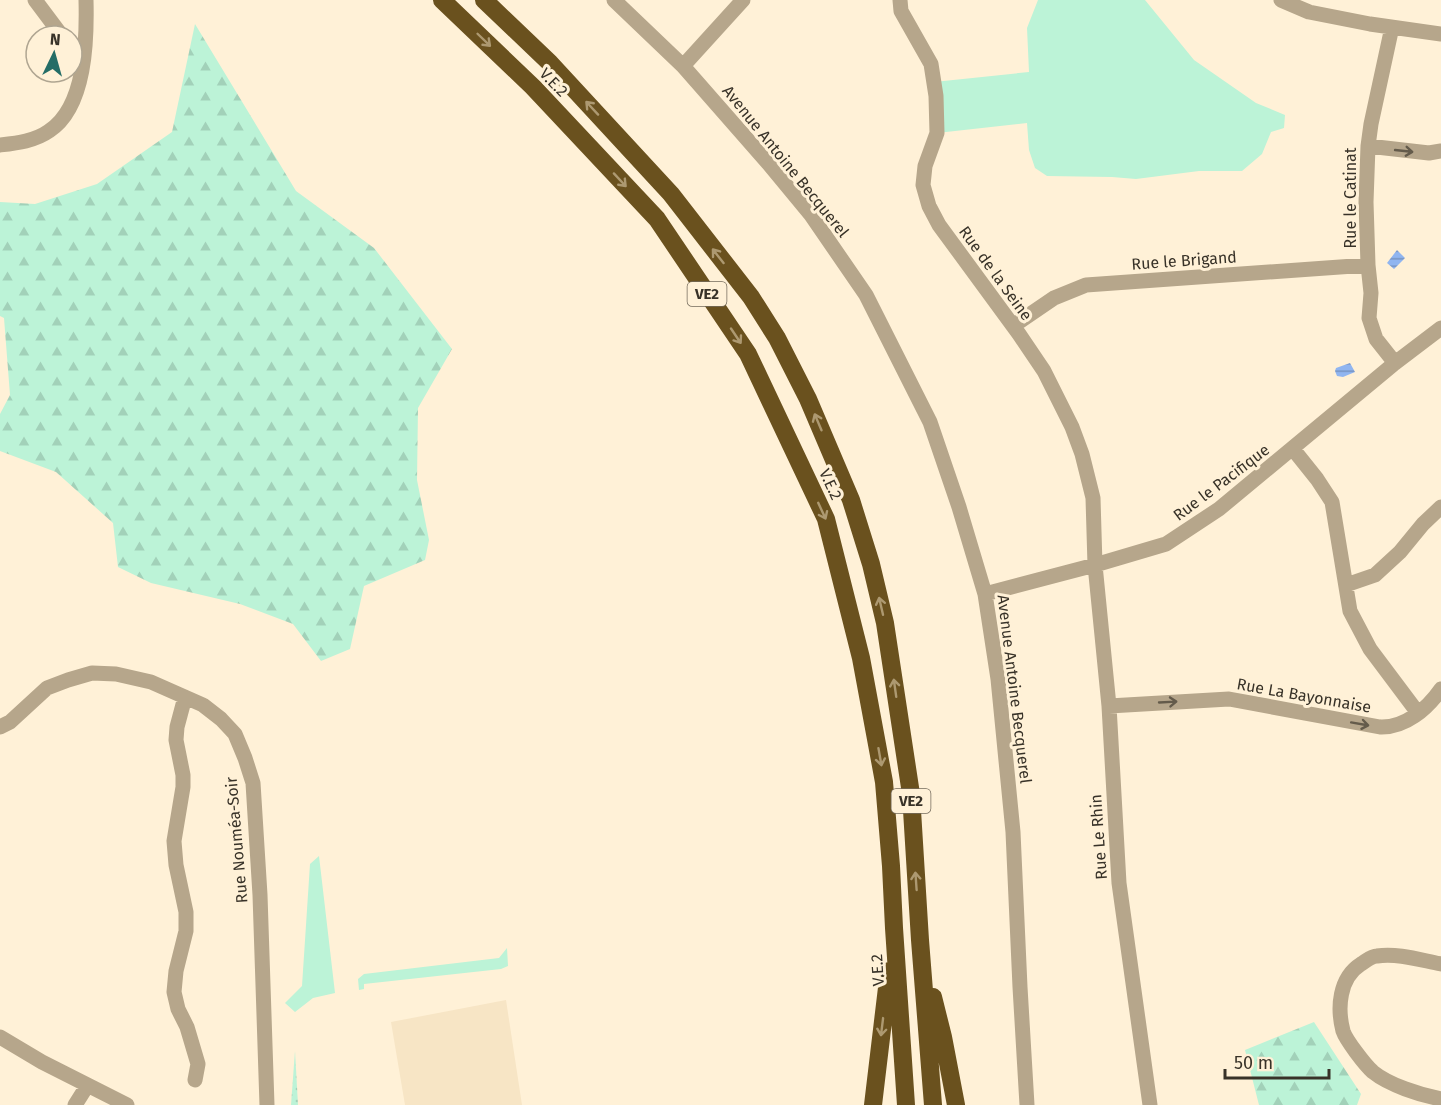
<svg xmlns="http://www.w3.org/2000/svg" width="1441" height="1105" viewBox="0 0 1441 1105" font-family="'Fira Sans',sans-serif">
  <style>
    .built { fill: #f7e5c5 }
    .grass { fill: url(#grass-dots) }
    .forest { fill: url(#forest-firs) }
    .green { fill: #bcf3d7 }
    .water { fill: url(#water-rules) }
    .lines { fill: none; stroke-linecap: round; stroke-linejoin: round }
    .minor { stroke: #b6a68b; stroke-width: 15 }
    .highway { stroke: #6a511e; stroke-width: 18 }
    .oneway { stroke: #ad9971 }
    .oneway2 { stroke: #645b4b }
    .labels { text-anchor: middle; stroke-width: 6; stroke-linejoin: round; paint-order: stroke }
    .shield { fill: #fff1d7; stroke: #746b5c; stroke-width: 1.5 }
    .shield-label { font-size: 15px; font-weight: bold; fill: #383228 }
    .street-label { font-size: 16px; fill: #383228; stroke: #fff1d7 }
  </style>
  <defs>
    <pattern id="grass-dots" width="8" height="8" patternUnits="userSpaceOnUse" patternTransform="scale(1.5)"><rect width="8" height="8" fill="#bcf3d7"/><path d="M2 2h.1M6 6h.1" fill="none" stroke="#a2d1b9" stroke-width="1.8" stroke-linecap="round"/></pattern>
    <pattern id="forest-firs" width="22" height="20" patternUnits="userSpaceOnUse" patternTransform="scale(1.5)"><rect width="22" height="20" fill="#bcf3d7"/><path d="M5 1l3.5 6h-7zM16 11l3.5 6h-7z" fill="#a2d1b9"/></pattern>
    <pattern id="water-rules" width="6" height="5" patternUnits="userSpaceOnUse" patternTransform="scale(1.5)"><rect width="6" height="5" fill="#90b5f0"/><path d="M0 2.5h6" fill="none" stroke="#7794c2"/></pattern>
  </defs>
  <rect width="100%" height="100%" fill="#fff1d7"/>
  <path class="built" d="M506,1000L522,1105H405L391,1022Z"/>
  <path class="grass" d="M295,1051L298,1105H291Z"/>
  <path class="forest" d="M195,24L296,191L374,248L452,349L418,408L417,480L429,540L425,560L364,586L350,649L321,661L293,624L240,604L151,583L118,567L113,523L56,472L0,451V414L10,395L4,318L0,316V202L35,204L97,184L172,132Z
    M1314,1022L1361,1094L1357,1105H1259L1245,1050Z"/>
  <path class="green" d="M1038,0H1145L1194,60L1256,103L1285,115L1284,128L1271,132L1262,154L1242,171H1199L1136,179L1112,177L1047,176L1035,168L1029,150L1027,123L937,133L934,82L1029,72L1027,28Z
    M319,856L335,993L313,998L295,1012L285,1003L302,986L310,864Z
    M507,948L508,966L501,969L364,984V989L359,990L358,979L364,974L499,958Z"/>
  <path class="water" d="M1397,250L1405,258L1394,269L1387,263Z
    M1350,363L1355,372L1343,377L1337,376L1335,371L1336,368Z"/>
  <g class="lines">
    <path class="minor" d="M35,0L62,36
      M614,0L683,66L768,163L811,215L866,295L930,422L959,507L985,594L998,679L1013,832L1020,987L1027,1105
      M900,0L901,11L931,64L936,96L937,133L925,166L923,185L929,206L939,225L1019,334L1044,371L1072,427L1082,454L1093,498L1095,565L1109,706L1119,883L1150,1105
      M1281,0L1309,12L1370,24L1441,34
      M1392,27L1371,124L1368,146L1366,202L1368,265L1371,293L1369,318L1376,339L1395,363
      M683,66L743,0
      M0,145C17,143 35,141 49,131C86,107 87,39 86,0
      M1368,146L1429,153L1441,151
      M1013,326L1054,298L1086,285L1368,265
      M1293,449L1317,479L1332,502L1350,611L1370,649L1418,713
      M1346,585L1375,575L1400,552L1423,524L1441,507
      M985,594L1095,565L1166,544L1219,509L1395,363L1441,328
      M185,697L177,727L176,740L183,775V787L174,841L176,865L186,912V931L176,971L174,992L178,1009L187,1027L198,1064L195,1080
      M1109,706L1229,699L1380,727C1405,728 1427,709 1441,689
      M0,727L10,722L47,688L68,680L92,673L116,674L151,682L203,705L221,719L235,734L245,758L253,783L260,895L267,1105
      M1441,964C1420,960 1398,953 1377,956C1371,956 1366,961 1361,964C1339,978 1337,1008 1343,1031C1346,1040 1365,1065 1373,1072C1389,1085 1420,1095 1441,1099
      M0,1037L42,1062L127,1105
      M75,1105L87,1086"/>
    <path class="highway" d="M442,0L533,87L657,219L748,354L826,519L861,658L884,782L891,866L894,928L906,1105
      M484,0L550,63L671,194L751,297L777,338L808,399L851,500L871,564L885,623L911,794L920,940L933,1105
      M933,997L943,1037L956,1105
      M873,1105L889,971"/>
  </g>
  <defs><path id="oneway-shaft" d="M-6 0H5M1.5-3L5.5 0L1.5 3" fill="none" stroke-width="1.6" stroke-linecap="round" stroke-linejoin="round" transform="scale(1.5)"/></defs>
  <g class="oneway">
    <use href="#oneway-shaft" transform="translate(484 40) rotate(44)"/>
    <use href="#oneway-shaft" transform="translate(592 108) rotate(-133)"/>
    <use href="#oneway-shaft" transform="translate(620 180) rotate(47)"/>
    <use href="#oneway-shaft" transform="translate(718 256) rotate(-128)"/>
    <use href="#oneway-shaft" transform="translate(736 336) rotate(56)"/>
    <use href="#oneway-shaft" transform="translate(818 422) rotate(-113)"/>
    <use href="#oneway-shaft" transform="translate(822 511) rotate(65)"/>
    <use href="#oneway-shaft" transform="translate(881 606) rotate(-103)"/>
    <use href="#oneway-shaft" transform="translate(895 688) rotate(-98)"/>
    <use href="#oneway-shaft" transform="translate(880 757) rotate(80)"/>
    <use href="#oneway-shaft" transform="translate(916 881) rotate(-94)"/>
    <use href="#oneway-shaft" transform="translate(882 1027) rotate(97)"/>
  </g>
  <g class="oneway2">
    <use href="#oneway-shaft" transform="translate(1404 151) rotate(6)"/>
    <use href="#oneway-shaft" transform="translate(1168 702) rotate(-3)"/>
    <use href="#oneway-shaft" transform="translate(1360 724) rotate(10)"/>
  </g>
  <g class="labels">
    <g class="shield">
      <rect x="687.5" y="282" width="39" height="24" rx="4.5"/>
      <rect x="891.5" y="789" width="39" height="24" rx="4.5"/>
    </g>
    <g class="shield-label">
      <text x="707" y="299">VE2</text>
      <text x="911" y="806">VE2</text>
    </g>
    <g class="street-label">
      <text transform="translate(554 82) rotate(46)" y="6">V.E.2</text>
      <text transform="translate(786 161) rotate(51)" y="6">Avenue Antoine Becquerel</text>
      <text transform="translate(1350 198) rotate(-90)" y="6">Rue le Catinat</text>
      <text transform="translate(1184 260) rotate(-4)" y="6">Rue le Brigand</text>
      <text transform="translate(996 273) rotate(54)" y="6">Rue de la Seine</text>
      <text transform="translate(1221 482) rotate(-37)" y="6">Rue le Pacifique</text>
      <text transform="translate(831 484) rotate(65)" y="6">V.E.2</text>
      <text transform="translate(1015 689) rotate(83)" y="6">Avenue Antoine Becquerel</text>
      <text transform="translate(1304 695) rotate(10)" y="6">Rue La Bayonnaise</text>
      <text transform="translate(1098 837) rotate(-94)" y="6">Rue Le Rhin</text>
      <text transform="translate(236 840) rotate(-95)" y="6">Rue Nouméa-Soir</text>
      <text transform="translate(877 970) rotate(-94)" y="6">V.E.2</text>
    </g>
  </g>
  <g transform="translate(54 54) rotate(5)"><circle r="28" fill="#fff1d7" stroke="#afa591" stroke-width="1.5"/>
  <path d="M0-4.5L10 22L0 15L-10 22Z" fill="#246d66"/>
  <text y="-9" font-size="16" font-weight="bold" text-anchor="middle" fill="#383228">N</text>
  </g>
  <path d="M1225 1069v9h104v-9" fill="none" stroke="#383228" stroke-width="3"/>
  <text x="1234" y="1069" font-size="18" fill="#383228" stroke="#fff1d7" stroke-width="4.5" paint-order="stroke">50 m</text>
</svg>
